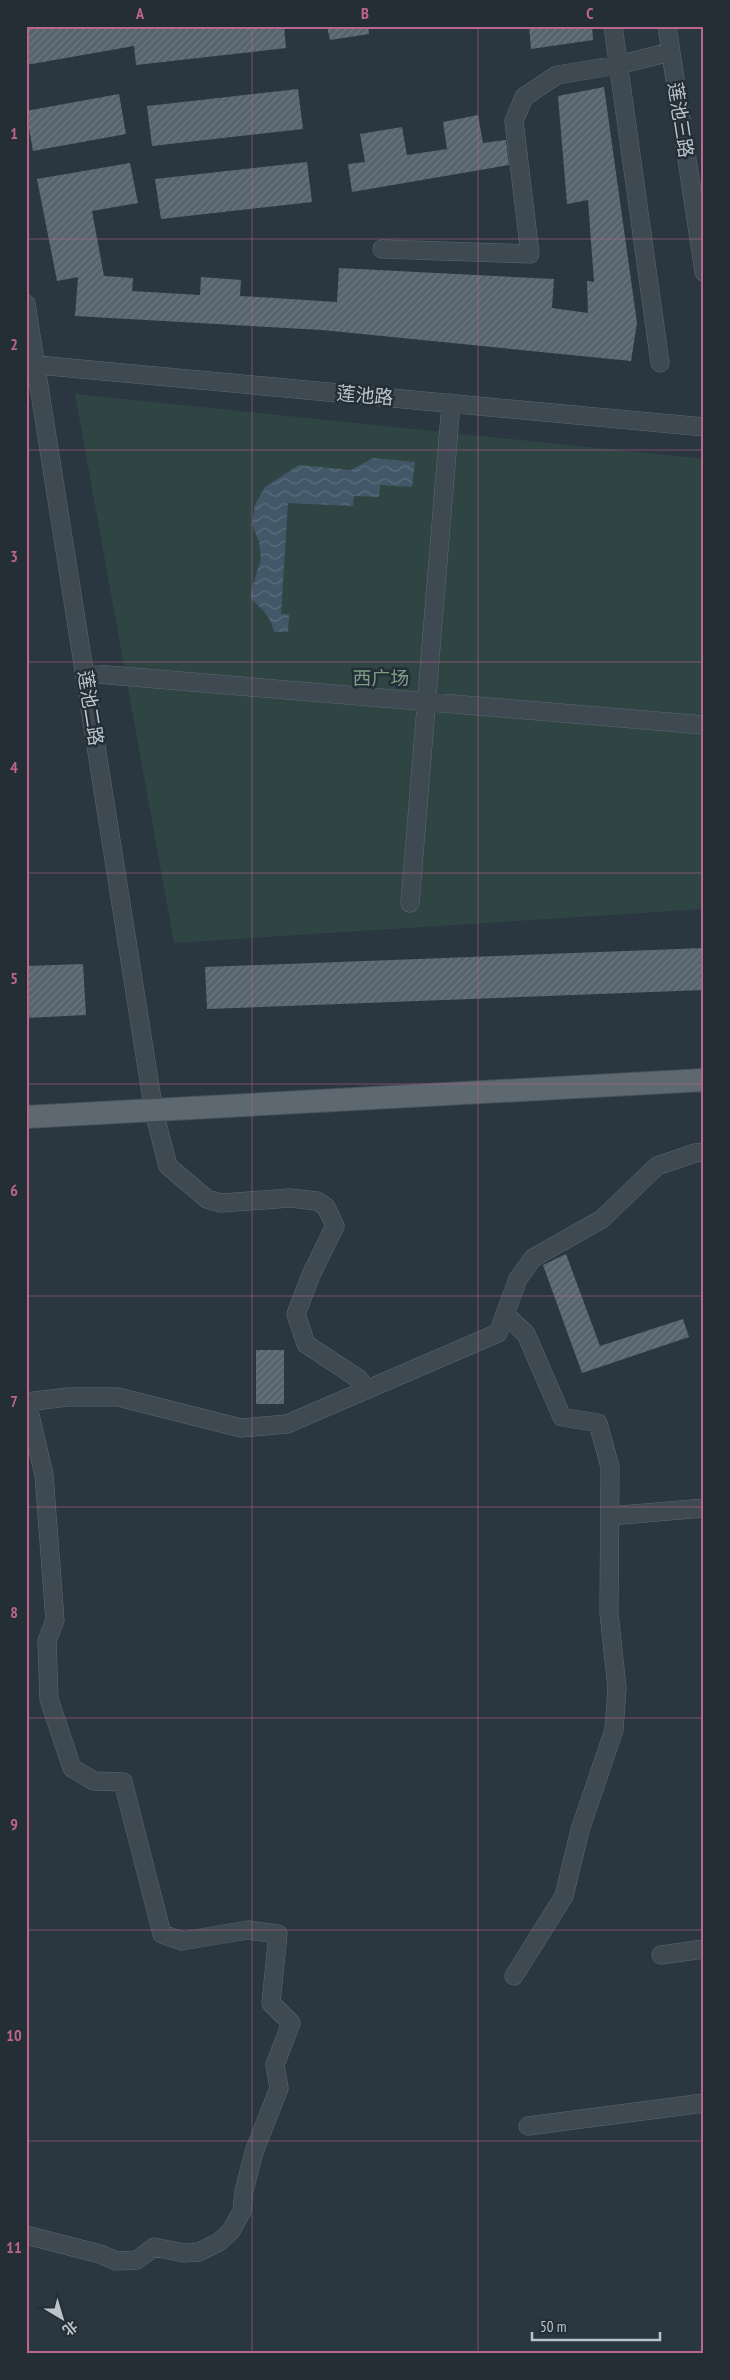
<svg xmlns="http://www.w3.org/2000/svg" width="730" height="2380" viewBox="0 0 730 2380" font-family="'PT Sans Narrow','Noto Sans SC',sans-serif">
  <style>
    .park { fill: #2f4544 }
    .water { fill: url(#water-waves) }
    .building { fill: url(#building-hatch) }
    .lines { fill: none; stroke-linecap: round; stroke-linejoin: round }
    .minor-casing { stroke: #5d676f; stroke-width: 19 }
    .major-casing { stroke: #48525b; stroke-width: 24 }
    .minor { stroke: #3e4951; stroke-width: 18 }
    .major { stroke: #5d6871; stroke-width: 22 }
    .grid { fill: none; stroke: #bf658d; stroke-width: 1; stroke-opacity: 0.55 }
    .labels { text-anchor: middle; stroke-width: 5; stroke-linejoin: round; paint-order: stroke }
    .street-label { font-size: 19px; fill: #bcc4cb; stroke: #232e37 }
    .park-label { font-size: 19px; fill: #7c9e80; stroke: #232e37 }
    .neatline { fill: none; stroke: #bf658d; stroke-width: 2 }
    .grid-label { font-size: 16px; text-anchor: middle; font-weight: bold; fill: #bf658d }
  </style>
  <defs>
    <pattern id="water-waves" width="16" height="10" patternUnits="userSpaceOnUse" patternTransform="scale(1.25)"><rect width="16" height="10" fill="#425768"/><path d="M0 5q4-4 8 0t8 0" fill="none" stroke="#5b6e7c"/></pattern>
    <pattern id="building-hatch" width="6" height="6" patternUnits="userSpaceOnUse" patternTransform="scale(1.25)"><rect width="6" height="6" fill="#56646e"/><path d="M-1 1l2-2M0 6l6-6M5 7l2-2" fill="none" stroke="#6c7981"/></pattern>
  </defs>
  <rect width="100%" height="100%" fill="#2a3741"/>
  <path class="park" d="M75,394L704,459V909L174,943Z"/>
  <path class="water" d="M373,458L415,462L412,487L380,485L379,497L354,496L353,506L288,503L281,614H289L288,632H274C271,616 262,609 251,599V591L261,559L259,542L252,524L255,505L265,487L299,465L351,470Z"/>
  <path class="building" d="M26,26H284L286,48L136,65L134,46L26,65Z
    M327,26H368L369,34L330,40Z
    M529,26H592L593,40L531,49Z
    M604,87L637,323L631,361L322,330L75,316L78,277L57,281L37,179L130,163L138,203L92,211L104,276L133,278L132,291L200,295L201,277L241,280L240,296L337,302L339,268L554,279L552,308L588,313L587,281L594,282L588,200L567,204L558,96Z
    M298,89L303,129L152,146L147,106Z
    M119,94L126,134L33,151L26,111Z
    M478,115L483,143L506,140L509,165L352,192L348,164L365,162L360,134L402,127L407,155L447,149L443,122Z
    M307,162L312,202L161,219L155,179Z
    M704,948V990L207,1009L205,967Z
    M83,964L86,1015L26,1018V966Z
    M566,1254L600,1346L683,1319L689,1337L582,1373L543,1265Z
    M256,1350H284V1404H256Z"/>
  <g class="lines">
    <defs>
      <path id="minor" d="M613,26L660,363
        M667,26L704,272
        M382,249L530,254L514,121L524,97L557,75L618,65L670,52
        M26,304L154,1112L168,1166L207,1199L221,1203L290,1198L317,1201L326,1207L335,1226L311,1275L296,1314L306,1344L359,1379L367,1390
        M27,364L704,427
        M85,673L704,725
        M410,903L451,403
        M506,1315L526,1334L562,1417L598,1423L610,1467L609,1613L617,1688L614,1730L580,1830L564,1896L514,1976
        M26,1402L68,1397H118L241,1428L287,1424L498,1333L518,1279L533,1258L602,1219L657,1166L695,1153L704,1152
        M610,1516L704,1508
        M661,1955L704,1949
        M528,2126L704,2103
        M26,2235L100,2254L116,2261L137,2260L154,2247L184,2253L199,2252L219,2242L231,2231L242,2211L244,2191L254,2152L279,2088L275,2065L291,2023L271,2003L278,1934L248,1930L182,1941L162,1934L123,1782L94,1781L72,1768L49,1699L47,1641L55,1620L44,1475L27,1402"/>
      <path id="major" d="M26,1117L704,1080"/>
    </defs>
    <use href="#minor" class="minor-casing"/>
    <use href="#major" class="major-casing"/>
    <use href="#minor" class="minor"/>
    <use href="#major" class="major"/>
  </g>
  <path class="grid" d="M252,26V2354M478,26V2354M26,239H704M26,450H704M26,662H704M26,873H704M26,1084H704M26,1296H704M26,1507H704M26,1718H704M26,1930H704M26,2141H704"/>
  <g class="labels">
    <g class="street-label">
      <text transform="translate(681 120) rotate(81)" y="7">莲池三路</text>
      <text transform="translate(365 395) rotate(5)" y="7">莲池路</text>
      <text transform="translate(91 708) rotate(81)" y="7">莲池二路</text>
    </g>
    <g class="park-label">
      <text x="381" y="685">西广场</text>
    </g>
  </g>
  <rect width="730" height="2380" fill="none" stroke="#232e37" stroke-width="55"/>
  <g transform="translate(62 2318) rotate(142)" stroke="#232e37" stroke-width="4" paint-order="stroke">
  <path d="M0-4L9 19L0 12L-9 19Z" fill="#bcc4cb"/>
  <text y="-8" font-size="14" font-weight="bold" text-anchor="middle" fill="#bcc4cb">北</text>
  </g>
  <path d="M532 2332v8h128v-8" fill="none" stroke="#bcc4cb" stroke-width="2.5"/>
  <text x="540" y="2332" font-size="15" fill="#bcc4cb" stroke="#232e37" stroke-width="4" paint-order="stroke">50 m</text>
  <rect x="28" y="28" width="674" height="2324" class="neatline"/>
  <g class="grid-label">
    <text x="140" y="19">A</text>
    <text x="365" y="19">B</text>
    <text x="590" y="19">C</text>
    <text x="14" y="139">1</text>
    <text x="14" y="350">2</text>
    <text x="14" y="562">3</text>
    <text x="14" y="773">4</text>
    <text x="14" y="984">5</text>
    <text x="14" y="1196">6</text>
    <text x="14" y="1407">7</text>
    <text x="14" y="1618">8</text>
    <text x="14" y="1830">9</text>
    <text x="14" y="2041">10</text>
    <text x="14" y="2253">11</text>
  </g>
</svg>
